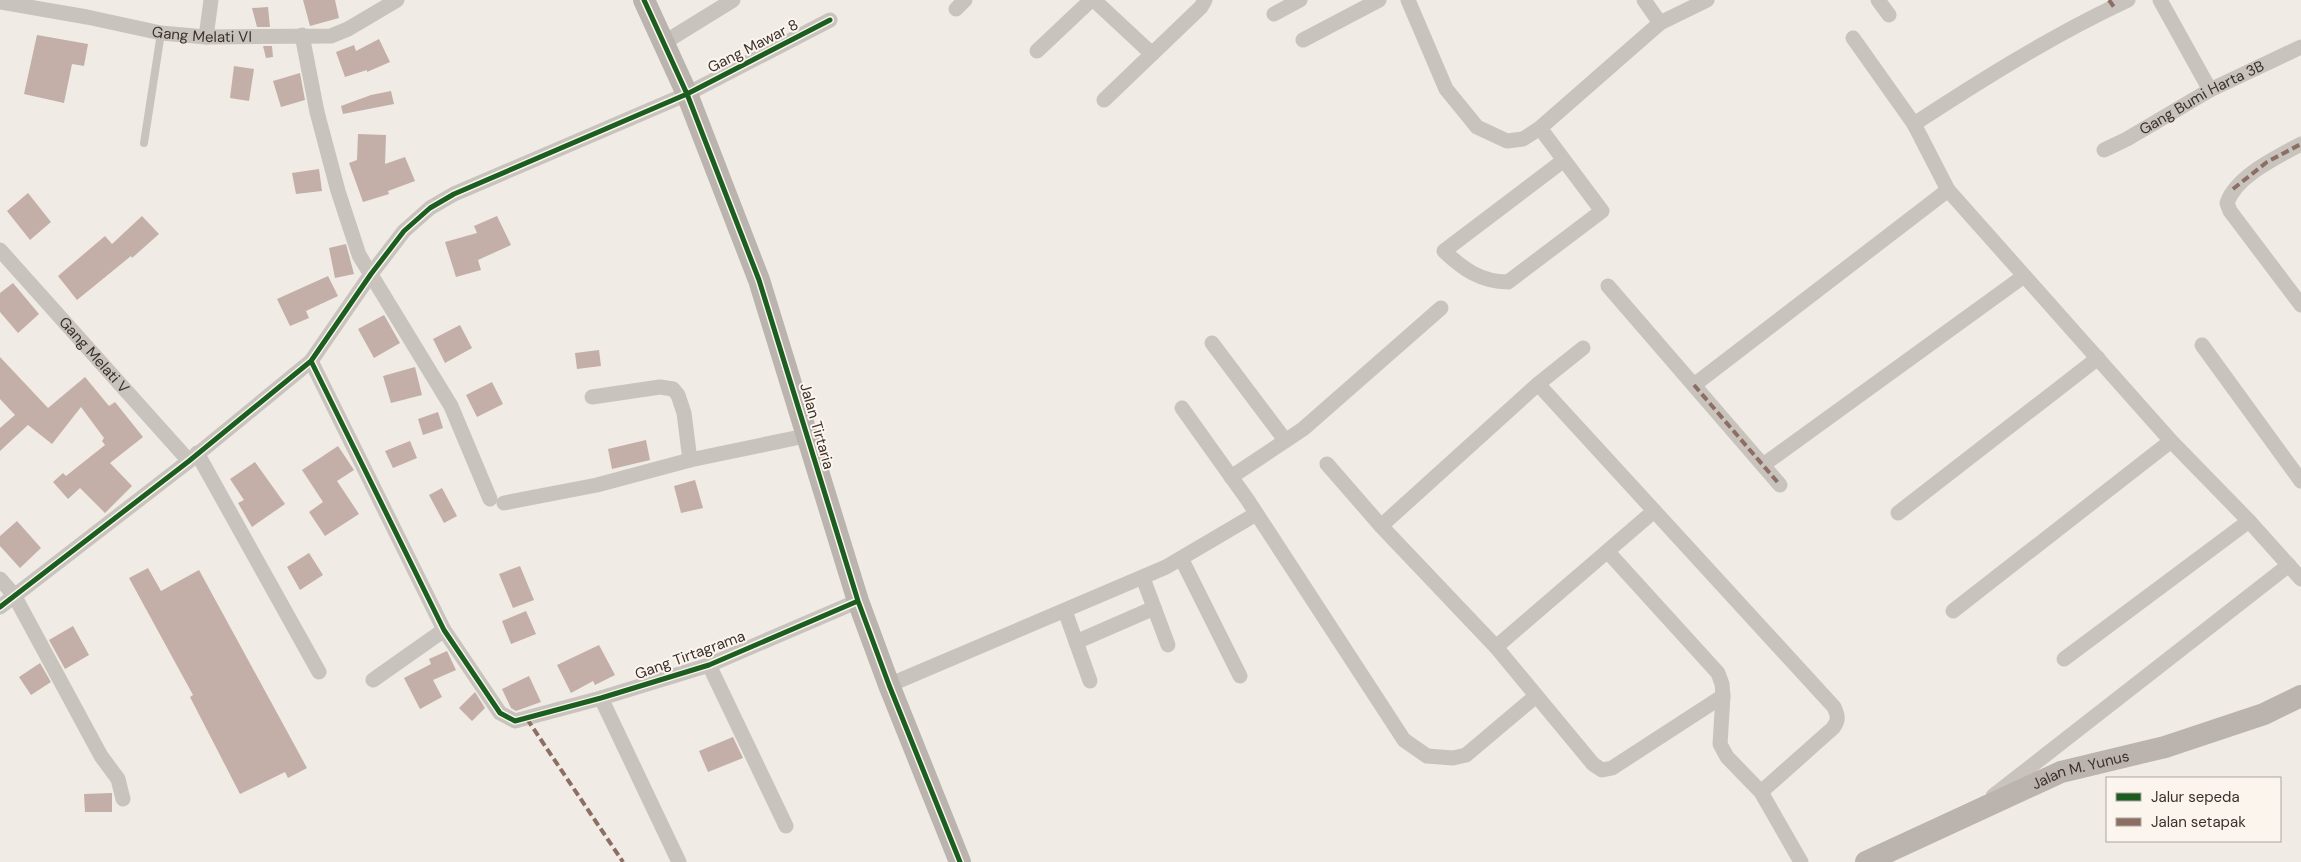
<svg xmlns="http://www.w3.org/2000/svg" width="2301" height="862" viewBox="0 0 2301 862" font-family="'DM Sans',sans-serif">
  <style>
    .building { fill: #c3afa7 }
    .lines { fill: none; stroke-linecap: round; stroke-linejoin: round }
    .lane { stroke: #c9c3be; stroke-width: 8 }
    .street { stroke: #c9c3be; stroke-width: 15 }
    .secondary { stroke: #bab3ae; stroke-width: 22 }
    .quiet { stroke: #8d6e63; stroke-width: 4; stroke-dasharray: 8 4; stroke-linecap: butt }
    .cycleway-casing { stroke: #fbf5ee; stroke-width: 8 }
    .cycleway { stroke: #1b5e20; stroke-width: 5 }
    .labels { text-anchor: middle; stroke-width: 4; stroke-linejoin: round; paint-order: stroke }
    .street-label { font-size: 15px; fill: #3b302b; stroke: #fbf5ee }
  </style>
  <rect width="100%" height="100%" fill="#f0ebe5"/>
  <path class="building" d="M303,0H335L339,18L310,26Z
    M268,7L270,27H257L252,8Z
    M37,35L88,44L84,66L72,64L64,103L24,94Z
    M379,39L390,62L367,72V70L345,77L336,52L354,45L356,51Z
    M263,46H272L273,57L266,58Z
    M234,66L254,69L249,101L230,98Z
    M300,73L305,100L281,107L273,81Z
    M391,91L394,104L343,114L341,106L371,95Z
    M358,134L386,135L385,164L405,157L415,181L388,191L389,194L363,202L349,163L357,160Z
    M319,169L322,191L296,194L292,173Z
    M28,193L51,222L30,240L7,211Z
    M142,216L159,234L132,258L131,256L77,300L58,276L105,236L112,244Z
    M497,216L511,245L478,260L481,270L456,277L445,242L477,233L474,226Z
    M346,244L354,274L335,278L329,248Z
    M328,276L338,296L306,311L309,318L290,326L277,299Z
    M13,283L39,314L18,333L0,312V293Z
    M384,315L400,343L374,358L358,329Z
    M460,325L472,348L445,363L433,339Z
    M599,350L601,366L577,369L575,353Z
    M0,357L48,408L85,377L109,406L115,402L143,437L110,463L132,486L105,513L80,488L68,499L53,482L63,473L66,476L105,445L102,441L104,438L81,407L52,444L28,425L0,451V428L15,415L0,399Z
    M415,367L422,395L391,403L383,376Z
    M492,382L503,404L477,417L466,395Z
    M438,412L443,428L423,435L418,419Z
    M646,440L650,460L612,469L608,449Z
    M410,441L417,458L393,468L385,451Z
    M338,446L354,470L337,481L359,514L325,536L309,512L323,502L302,470Z
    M255,462L285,504L252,527L238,503L244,500L230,479Z
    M695,480L703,508L681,513L674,486Z
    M442,488L457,516L444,523L429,495Z
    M17,521L41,548L20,568L0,546V536Z
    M309,553L323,575L300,590L287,567Z
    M520,566L534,600L513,608L499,574Z
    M148,568L161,591L199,570L307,768L288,778L285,772L240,794L190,697L193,695L129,578Z
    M526,611L536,634L511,644L502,621Z
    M73,626L89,655L65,669L49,640Z
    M599,645L615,675L595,685L593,681L571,693L557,665Z
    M447,651L456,670L433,680L442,697L420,709L404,678L431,664L429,659Z
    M40,663L51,682L31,695L19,677Z
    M529,676L541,702L516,711L511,708L502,689Z
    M475,692L485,708L472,721L459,708Z
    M733,737L743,758L708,772L699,751Z
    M112,793V812H85L84,794Z"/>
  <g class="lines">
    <path class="lane" d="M144,143L161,33"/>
    <g class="street">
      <path d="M1094,0L1152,54"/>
      <path d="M1408,0L1446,89L1477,127L1507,141L1523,139L1540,128L1660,23L1707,0"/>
      <path d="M1644,0L1660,23"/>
      <path d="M1878,0L1889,15"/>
      <path d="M2160,0L2210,90"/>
      <path id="s1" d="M0,2L87,17L161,33L206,37L331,36L348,29L397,0"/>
      <path d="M956,9L965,0"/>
      <path d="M1274,14L1300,0"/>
      <path d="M302,35L317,112L338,191L359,255L451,406L490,499"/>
      <path d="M206,37L211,0"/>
      <path d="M1853,38L1914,124L1948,190L2171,441L2249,521L2301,579"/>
      <path d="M1303,40L1379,0"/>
      <path d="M665,42L733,0"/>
      <path d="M1037,51L1091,0"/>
      <path d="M1104,100L1201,7L1205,0"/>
      <path d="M1914,124C1983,79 2053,35 2128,0"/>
      <path d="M1540,128L1602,211L1508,282C1481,282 1463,269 1444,251L1564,160"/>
      <path d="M2301,144C2277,157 2236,176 2227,203L2230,211L2301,305"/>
      <path id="s2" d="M2104,150L2127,139L2210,90L2301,47"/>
      <path id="s3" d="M0,250L189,461"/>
      <path d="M1608,286L1780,485"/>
      <path d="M1212,343L1285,440"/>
      <path d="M2202,345L2301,481"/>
      <path d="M311,361L444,630L500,713L515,721L601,698L709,665L858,601"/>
      <path d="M1538,384L1583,348"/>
      <path d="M1694,385L1948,190"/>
      <path d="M592,397L660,387L673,389L678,395L684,413L690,460"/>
      <path d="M1182,408L1247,499L1404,740L1427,756L1453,758L1466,755L1536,696"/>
      <path d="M197,453L319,672"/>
      <path d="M1327,464L1381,526L1496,647L1654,511"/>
      <path d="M1763,465L2024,276"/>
      <path d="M1231,477L1303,429L1441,308"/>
      <path d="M504,503L597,485L690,460L805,436"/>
      <path d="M1898,513L2098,358"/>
      <path d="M1381,526L1538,384L1834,707C1838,716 1839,720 1833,728L1761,792"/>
      <path d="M1608,552L1718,673L1722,684L1723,696L1720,744L1727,757L1761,792L1801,862"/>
      <path d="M1182,560L1240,676"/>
      <path d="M1143,578L1168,645"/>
      <path d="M0,579L14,595L101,756L118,779L123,799"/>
      <path d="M0,607L189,461L311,361L371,274L404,231L430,208L454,194L687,94L830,20"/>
      <path d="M1065,611L1090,681"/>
      <path d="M1953,611L2171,441"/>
      <path d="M1076,642L1154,608"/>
      <path d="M1496,647L1593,764L1602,770L1612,768L1723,696"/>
      <path d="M2064,659L2249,521"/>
      <path d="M709,665L786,826"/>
      <path d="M373,680L444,630"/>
      <path d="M889,685L1166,567L1256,514"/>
      <path d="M601,698L679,862"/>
      <path d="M1993,796L2289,565"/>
    </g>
    <g class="secondary">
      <path d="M644,0L687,94L759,280L858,601L889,685L960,862"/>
      <path id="s4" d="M1866,862L2061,772L2165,747L2264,714L2301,696"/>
    </g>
    <path class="quiet" d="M2109,0L2114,7
      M2233,189L2267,162L2301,144
      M1694,385L1780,485
      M527,719L623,862"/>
    <defs>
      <path id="cycleway" d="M644,0L687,94L759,280L858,601L889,685L960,862
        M311,361L444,630L500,713L515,721L601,698L709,665L858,601
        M0,607L189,461L311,361L371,274L404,231L430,208L454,194L687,94L830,20"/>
    </defs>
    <use href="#cycleway" class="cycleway-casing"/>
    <use href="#cycleway" class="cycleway"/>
  </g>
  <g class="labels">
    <g class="street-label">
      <text dy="5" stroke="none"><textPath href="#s1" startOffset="205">Gang Melati VI</textPath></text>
      <text transform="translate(753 46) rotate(-27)" y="5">Gang Mawar 8</text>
      <text dy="5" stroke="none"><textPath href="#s2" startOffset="111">Gang Bumi Harta 3B</textPath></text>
      <text dy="5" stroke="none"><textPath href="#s3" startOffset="141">Gang Melati V</textPath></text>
      <text transform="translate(817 426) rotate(74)" y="5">Jalan Tirtaria</text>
      <text transform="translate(690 655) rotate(-20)" y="5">Gang Tirtagrama</text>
      <text dy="5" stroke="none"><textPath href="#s4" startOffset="234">Jalan M. Yunus</textPath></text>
    </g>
  </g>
  <rect x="2106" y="777" width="175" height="65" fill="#fbf5ee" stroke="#aea6a0"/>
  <rect x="2116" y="793" width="25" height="8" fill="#1b5e20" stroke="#aea6a0"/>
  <text x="2151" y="802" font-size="15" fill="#3b302b">Jalur sepeda</text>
  <rect x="2116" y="818" width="25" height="8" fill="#8d6e63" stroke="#aea6a0"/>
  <text x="2151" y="827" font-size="15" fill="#3b302b">Jalan setapak</text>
</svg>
